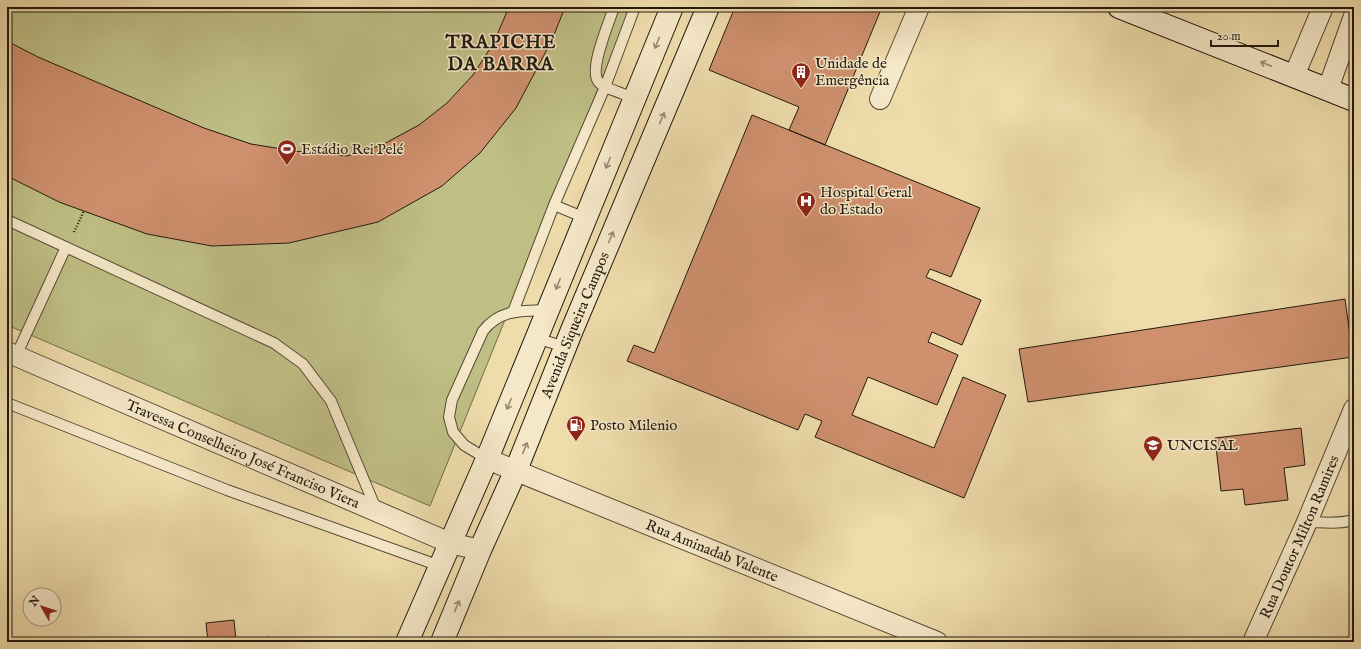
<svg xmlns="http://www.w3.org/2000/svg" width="1361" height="649" viewBox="0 0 1361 649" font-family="'IM FELL English',serif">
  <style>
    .green { fill: #bfbf85; stroke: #706c4a }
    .building { fill: #cf906e; stroke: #221a0e }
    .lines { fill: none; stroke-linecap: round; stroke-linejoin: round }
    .lane-casing { stroke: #554a35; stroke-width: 12 }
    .street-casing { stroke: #554a35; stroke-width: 22 }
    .secondary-casing { stroke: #221a0e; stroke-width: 24 }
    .path { stroke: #221a0e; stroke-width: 2.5; stroke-dasharray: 1 2; stroke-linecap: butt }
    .lane { stroke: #f5e8c8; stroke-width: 10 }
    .street { stroke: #f5e8c8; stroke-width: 20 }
    .secondary { stroke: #f5e8c8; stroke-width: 22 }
    .oneway { stroke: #968b74 }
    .labels { text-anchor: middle; stroke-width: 3; stroke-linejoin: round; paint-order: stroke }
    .poi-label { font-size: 15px; fill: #221a0e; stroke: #f5e8c8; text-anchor: start }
    .street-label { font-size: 15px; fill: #221a0e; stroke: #f5e8c8 }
    .district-label { font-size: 19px; font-weight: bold; letter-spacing: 1px; fill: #221a0e; stroke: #f5e8c8 }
  </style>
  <rect width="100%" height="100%" fill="#efdcab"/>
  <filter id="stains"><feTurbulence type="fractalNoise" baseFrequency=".005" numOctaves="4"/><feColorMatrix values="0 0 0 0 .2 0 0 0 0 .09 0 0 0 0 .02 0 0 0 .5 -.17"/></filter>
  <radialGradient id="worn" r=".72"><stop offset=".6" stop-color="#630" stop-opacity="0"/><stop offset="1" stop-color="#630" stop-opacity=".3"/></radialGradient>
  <path class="green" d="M7,7H631L430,506L7,325Z"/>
  <path class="building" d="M509,7H565L552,40L516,108L480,153L442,186L378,222L289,243L212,246L147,234L59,202L7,176V41L38,57L204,128L251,144L294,151L347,156L382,145L419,125L447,103L473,75L493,44Z
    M735,7H882L825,145L789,130L799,107L709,70Z
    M752,115L980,208L951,277L930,269L926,277L981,300L962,345L932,332L928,342L958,355L937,405L868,377L852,415L934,448L963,377L1006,395L964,498L815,437L822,421L805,414L798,430L627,361L634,345L654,353Z
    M1345,299L1353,357L1028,402L1019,349Z
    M1301,428L1305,465L1284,468L1288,500L1245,505L1243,489L1221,491L1215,438Z
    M234,620L236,641L269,637L270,642H208L206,623Z"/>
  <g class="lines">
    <defs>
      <path id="lane" d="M614,7C609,23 589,68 598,81C603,89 626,94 634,98
        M554,205L585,218
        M7,220L274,343L303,364L331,401L376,509
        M513,312L554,205L605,87L635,7
        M536,338L565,347
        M16,356L66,247
        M7,403L227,490L440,566
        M487,459L464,445L453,432L449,417L452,400L483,331C500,309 522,311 547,310
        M1307,522C1319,522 1344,525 1354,519"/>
      <g id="street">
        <path d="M1294,76L1323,7"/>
        <path d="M1328,89L1354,16"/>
        <path d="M880,99L919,7"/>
        <path id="s1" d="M7,352L450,543L480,550"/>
        <path id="s2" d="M487,459L937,642"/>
        <path id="s3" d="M1253,642L1307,522L1354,409"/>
      </g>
      <g id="secondary">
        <path d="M1119,7L1354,100"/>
        <path d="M407,642L487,459L672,7"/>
        <path id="s4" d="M442,642L480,550L516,470L572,330L708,7"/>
      </g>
    </defs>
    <use href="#lane" class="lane-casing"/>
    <use href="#street" class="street-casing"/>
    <use href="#secondary" class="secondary-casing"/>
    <path class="path" d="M74,232L84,211"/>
    <use href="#lane" class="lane"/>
    <use href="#street" class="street"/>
    <use href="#secondary" class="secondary"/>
  </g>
  <defs><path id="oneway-shaft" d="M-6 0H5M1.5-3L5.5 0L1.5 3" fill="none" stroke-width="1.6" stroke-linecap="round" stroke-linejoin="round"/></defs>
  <g class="oneway">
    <use href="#oneway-shaft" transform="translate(657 43) rotate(112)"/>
    <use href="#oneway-shaft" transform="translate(1266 64) rotate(-158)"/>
    <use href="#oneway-shaft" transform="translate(662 118) rotate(-67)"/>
    <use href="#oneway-shaft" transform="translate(608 163) rotate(112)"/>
    <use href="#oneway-shaft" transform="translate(611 237) rotate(-67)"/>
    <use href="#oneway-shaft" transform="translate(558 284) rotate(112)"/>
    <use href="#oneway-shaft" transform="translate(509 404) rotate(112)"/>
    <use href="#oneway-shaft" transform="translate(525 448) rotate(-68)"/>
    <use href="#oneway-shaft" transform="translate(457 606) rotate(-67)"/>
  </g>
  <defs>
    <symbol id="building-pin" viewBox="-11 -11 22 30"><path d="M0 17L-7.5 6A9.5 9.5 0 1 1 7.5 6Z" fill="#8f2418" stroke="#f5e8c8"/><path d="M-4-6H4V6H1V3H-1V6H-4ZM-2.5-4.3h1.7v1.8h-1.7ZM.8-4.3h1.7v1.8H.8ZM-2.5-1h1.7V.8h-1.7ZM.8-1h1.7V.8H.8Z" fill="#fff"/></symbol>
    <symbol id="stadium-pin" viewBox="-11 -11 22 30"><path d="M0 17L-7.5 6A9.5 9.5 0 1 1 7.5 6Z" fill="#8f2418" stroke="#f5e8c8"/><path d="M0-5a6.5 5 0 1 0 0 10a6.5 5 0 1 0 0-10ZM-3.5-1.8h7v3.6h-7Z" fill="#fff"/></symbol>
    <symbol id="hospital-pin" viewBox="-11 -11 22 30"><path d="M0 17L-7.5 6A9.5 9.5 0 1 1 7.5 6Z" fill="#8f2418" stroke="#f5e8c8"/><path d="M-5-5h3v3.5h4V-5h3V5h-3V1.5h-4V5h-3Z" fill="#fff"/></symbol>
    <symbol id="fuel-pin" viewBox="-11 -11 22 30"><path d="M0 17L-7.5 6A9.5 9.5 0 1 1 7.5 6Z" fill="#8f2418" stroke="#f5e8c8"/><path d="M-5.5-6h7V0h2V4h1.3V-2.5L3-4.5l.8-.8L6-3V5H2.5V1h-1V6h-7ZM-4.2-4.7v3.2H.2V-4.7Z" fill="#fff"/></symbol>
    <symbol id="university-pin" viewBox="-11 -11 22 30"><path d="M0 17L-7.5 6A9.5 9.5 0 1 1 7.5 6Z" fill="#8f2418" stroke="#f5e8c8"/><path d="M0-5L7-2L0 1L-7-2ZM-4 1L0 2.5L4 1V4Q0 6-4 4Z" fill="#fff"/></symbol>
  </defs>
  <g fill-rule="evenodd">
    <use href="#building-pin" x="790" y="61" width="22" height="30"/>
    <use href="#stadium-pin" x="276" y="138" width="22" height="30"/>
    <use href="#hospital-pin" x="795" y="190" width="22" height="30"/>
    <use href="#fuel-pin" x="565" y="414" width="22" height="30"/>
    <use href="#university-pin" x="1142" y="434" width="22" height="30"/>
  </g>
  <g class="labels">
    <g class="poi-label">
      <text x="815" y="68">Unidade de<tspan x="815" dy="17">Emergência</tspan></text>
      <text x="301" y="154">Estádio Rei Pelé</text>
      <text x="820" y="197">Hospital Geral<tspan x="820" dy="17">do Estado</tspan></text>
      <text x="590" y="430">Posto Milenio</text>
      <text x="1167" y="450">UNCISAL</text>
    </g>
    <g class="street-label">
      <text dy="5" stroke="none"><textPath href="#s4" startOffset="344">Avenida Siqueira Campos</textPath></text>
      <text dy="5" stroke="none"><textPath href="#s1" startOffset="257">Travessa Conselheiro José Franciso Viera</textPath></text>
      <text dy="5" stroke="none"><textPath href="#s3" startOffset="115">Rua Doutor Milton Ramires</textPath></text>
      <text dy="5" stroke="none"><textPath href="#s2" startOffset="243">Rua Aminadab Valente</textPath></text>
    </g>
    <g class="district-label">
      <text x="501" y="48">TRAPICHE<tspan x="501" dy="22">DA BARRA</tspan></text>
    </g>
  </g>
  <rect width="1361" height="649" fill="none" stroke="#efdcab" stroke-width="24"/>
  <rect x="8" y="8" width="1345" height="633" fill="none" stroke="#221a0e" stroke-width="2"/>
  <rect x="12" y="12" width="1337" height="625" fill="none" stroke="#221a0e"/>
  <g transform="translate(42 607) rotate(309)"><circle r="19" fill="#f5e8c8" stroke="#a1967e"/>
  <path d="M0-3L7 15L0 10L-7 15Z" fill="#8f2418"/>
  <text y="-6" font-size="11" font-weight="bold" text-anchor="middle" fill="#221a0e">N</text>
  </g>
  <path d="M1211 40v6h67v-6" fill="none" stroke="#221a0e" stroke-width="2"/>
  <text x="1217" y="40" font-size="12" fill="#221a0e" stroke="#f5e8c8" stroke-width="3" paint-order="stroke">20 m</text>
  <rect width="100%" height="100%" filter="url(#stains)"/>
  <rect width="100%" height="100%" fill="url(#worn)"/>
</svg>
